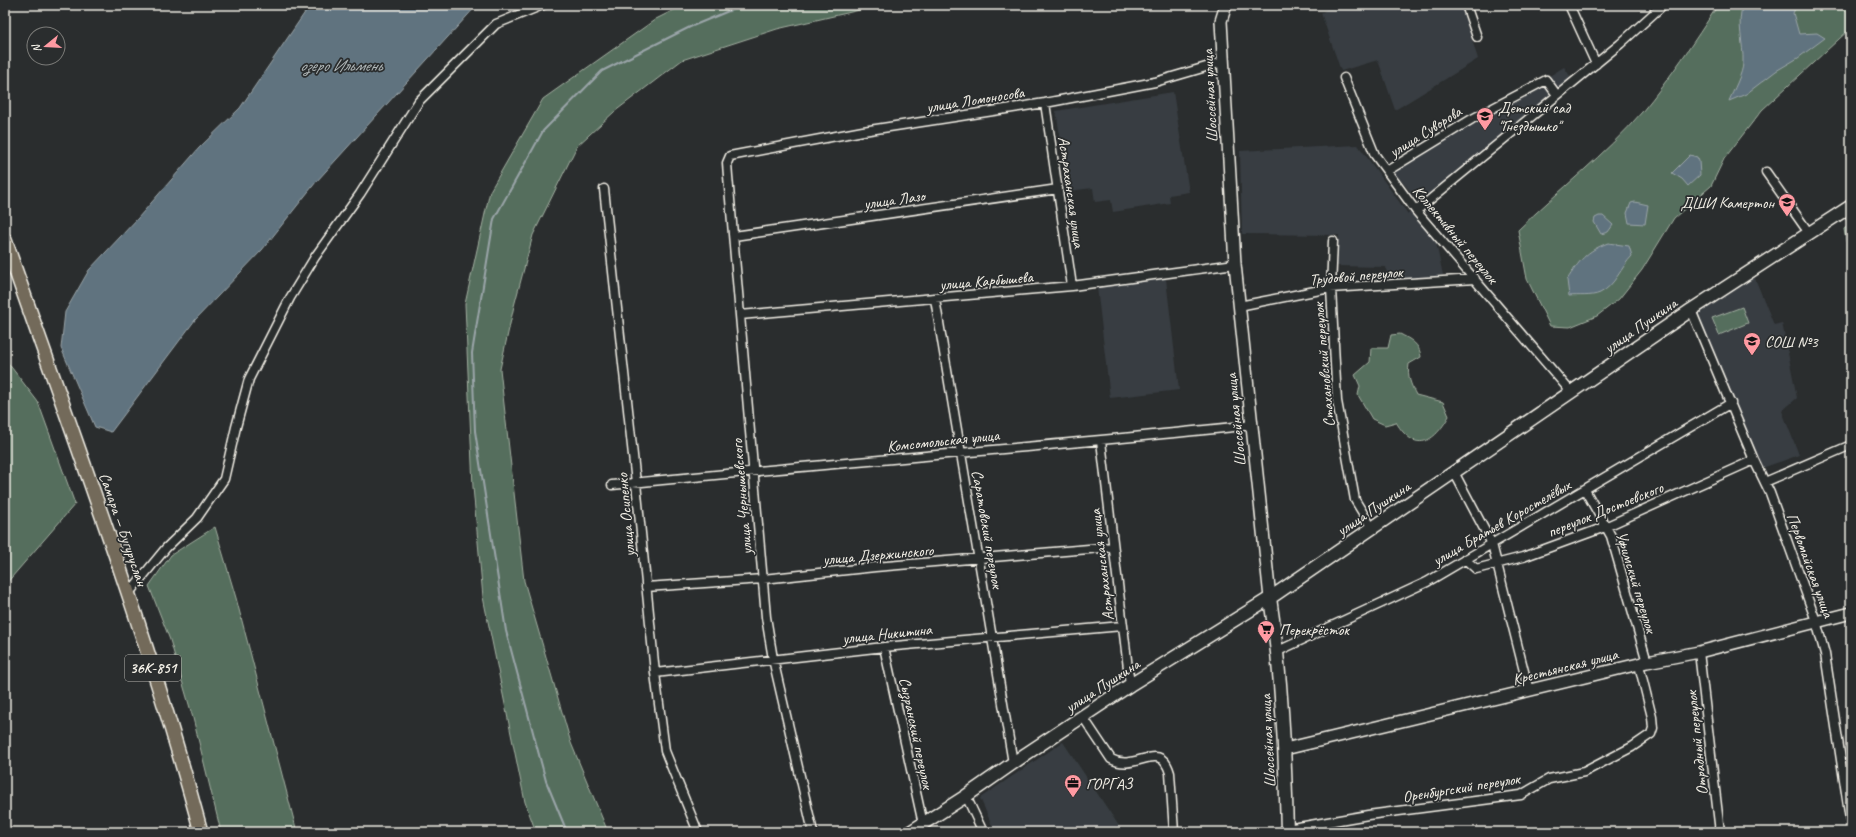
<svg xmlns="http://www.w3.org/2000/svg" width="1856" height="837" viewBox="0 0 1856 837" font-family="Caveat,sans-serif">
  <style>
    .built { fill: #383d42 }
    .green { fill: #546e5d; stroke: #a4b0a2 }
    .water { fill: #60737f; stroke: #9ba5a9 }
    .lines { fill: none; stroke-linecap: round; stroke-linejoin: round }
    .stream { stroke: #9ba5a9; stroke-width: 2 }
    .minor-casing { stroke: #f4f1e8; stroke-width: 11 }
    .tertiary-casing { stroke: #f4f1e8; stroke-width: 14 }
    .secondary-casing { stroke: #f4f1e8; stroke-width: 15 }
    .primary-casing { stroke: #f4f1e8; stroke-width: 16 }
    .minor { stroke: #2a2d2e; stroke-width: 8 }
    .tertiary { stroke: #2a2d2e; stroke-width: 11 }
    .secondary { stroke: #2a2d2e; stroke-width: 12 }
    .primary { stroke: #736b5a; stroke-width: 13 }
    .labels { text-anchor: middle; stroke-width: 3.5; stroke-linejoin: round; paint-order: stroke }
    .shield { fill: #2a2d2e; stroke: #b7b6b0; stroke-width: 1 }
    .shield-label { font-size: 15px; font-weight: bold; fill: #f4f1e8 }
    .street-label { font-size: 16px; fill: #f4f1e8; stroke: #2a2d2e }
    .poi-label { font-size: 16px; fill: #f4f1e8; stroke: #2a2d2e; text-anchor: start }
    .water-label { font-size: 17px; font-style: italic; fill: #b1b8b9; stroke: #2a2d2e }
  </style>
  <rect width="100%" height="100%" fill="#2a2d2e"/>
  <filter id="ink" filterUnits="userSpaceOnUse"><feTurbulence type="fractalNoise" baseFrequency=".025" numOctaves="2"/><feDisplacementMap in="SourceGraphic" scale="8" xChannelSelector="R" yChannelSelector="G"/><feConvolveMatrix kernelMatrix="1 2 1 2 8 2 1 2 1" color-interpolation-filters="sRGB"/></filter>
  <g filter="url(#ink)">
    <path class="built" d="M1334,5H1461L1478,59L1395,110L1378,60L1341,71L1321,13Z
      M1564,67L1572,79L1420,203L1394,172Z
      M1173,92L1189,192L1169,195L1170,203L1113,212L1111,200L1095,202L1093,188L1069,191L1056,111Z
      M1358,145L1408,214L1412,211L1436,243L1443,275L1388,283L1386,267L1337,266L1339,235L1242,234L1240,151Z
      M1754,276L1774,325L1782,323L1797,398L1782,411L1799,455L1762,468L1697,313Z
      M1166,279L1179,390L1110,398L1097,287Z
      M1063,742L1123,832H995L980,798Z"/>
    <path class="green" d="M684,5H863L864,9L777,29L682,60L614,112L577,146L533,235L514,306L500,369L524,581L571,743L608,832H536L525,802L483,597L473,487L465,304L490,191L543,99L656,19Z
      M1718,5H1851V28L1762,110L1724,159L1711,186L1674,218L1642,270L1619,299L1597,316L1570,327L1550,326L1527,279L1518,230C1559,190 1605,155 1642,112C1670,78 1694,42 1718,5Z
      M1851,224V269L1844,229Z
      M1742,307L1748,323L1719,335L1712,318Z
      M1400,334C1410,339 1420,344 1421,357L1409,364C1407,376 1411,385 1416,395L1443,402L1449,416C1434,443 1415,454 1396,422L1385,425L1372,419L1358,395L1360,386L1355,375L1370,362L1371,348H1388L1391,335Z
      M5,359L38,402L75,504L5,585Z
      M215,527L236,598L297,832H221L193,718L170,640L149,586L171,555Z"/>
    <path class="water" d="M310,5H477L316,182L262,250L195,320L111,432L95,427L61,348L65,312L89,270L138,218L199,148L240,108Z
      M1743,5H1797L1793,13L1799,34L1817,33L1825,38L1798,58L1776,71L1746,94L1729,101C1733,91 1743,73 1743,63C1744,44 1736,23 1743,5Z
      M1690,155L1697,157L1699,161L1700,175L1688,186L1682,179L1672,173Z
      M1635,202L1648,205L1645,224L1629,223L1627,213L1631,203Z
      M1599,216H1603L1613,225L1608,232L1601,234L1594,222L1595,218Z
      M1608,243L1629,246L1632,256C1621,267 1615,286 1600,293C1591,297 1579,295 1569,296L1567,280C1579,261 1586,251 1608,243Z"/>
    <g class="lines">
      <path class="stream" d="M567,832L546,781L506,631L475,431L472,353L494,219L543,131L602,71L690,27L743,5"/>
      <defs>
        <path id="minor" d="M1466,5L1477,37
          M1569,5L1596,64
          M1344,78L1375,155L1416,211L1571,392
          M1045,103L1072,286
          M1387,171L1472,119L1546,80L1557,95
          M1766,172L1809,233
          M604,189L636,483L655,673L665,751L698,832
          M1416,211L1620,44L1663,5
          M734,236L1058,189
          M1333,241L1331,288L1337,401L1355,500L1372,528
          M935,299L1013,763
          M1239,306L1330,288L1475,279
          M1691,310L1754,460L1770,493L1816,621L1825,654L1851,826
          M740,315L1072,286L1235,264
          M1101,441L1130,685
          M1454,472L1492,544L1529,691
          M1765,482L1851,445
          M612,485C825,463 1039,448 1252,425
          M1585,490L1611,536L1647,662
          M1465,559L1476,569L1523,557L1605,527L1754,460
          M646,587L763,579L875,567L1113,547
          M129,593L166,548L197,518L224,479L236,427L249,379L290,298L315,257L360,194L419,101L496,24L543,5
          M884,647L923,824
          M1278,651L1427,582L1731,403
          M1699,652L1720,832
          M655,673L884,647L1122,626
          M1083,717L1111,759C1136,773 1160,738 1170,773L1174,832
          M966,796L983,832
          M1287,829L1368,815L1521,795L1549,779L1584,772L1632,747L1651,734L1653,728L1652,717L1639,665
          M813,832L773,659L766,617L728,176L727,163L730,156L863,131L1045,103L1155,82L1223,62"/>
        <path id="tertiary" d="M1226,5L1221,21L1235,264L1270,598
          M1285,749L1647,662L1699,652L1851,613"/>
        <path id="secondary" d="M1270,598C1282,676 1285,753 1287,832
          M910,832L966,796L1026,754L1130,685L1270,598L1691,310L1851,206"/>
        <path id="primary" d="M5,240C73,436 147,631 201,832"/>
      </defs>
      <use href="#minor" class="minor-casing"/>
      <use href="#tertiary" class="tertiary-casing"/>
      <use href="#secondary" class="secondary-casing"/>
      <use href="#primary" class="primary-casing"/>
      <use href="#minor" class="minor"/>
      <use href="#tertiary" class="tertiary"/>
      <use href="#secondary" class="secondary"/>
      <use href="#primary" class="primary"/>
    </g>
  </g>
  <defs>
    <symbol id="school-pin" viewBox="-11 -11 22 30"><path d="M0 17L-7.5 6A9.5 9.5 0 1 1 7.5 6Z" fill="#ff9aa2" stroke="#2a2d2e"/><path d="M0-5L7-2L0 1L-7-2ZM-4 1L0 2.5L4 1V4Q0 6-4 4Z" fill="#111"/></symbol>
    <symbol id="supermarket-pin" viewBox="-11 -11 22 30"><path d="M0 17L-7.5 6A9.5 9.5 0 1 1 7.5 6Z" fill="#ff9aa2" stroke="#2a2d2e"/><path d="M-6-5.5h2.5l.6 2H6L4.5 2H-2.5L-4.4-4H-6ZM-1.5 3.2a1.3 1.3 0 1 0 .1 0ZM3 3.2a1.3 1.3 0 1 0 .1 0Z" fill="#111"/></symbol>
    <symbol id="office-pin" viewBox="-11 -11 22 30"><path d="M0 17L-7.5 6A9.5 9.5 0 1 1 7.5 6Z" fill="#ff9aa2" stroke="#2a2d2e"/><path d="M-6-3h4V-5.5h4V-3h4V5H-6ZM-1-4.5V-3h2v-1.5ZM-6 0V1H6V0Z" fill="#111"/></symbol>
  </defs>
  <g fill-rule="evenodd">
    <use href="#school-pin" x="1475" y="106" width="20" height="27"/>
    <use href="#school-pin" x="1777" y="192" width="20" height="27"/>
    <use href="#school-pin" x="1742" y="331" width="20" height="27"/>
    <use href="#supermarket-pin" x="1256" y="619" width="20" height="27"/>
    <use href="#office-pin" x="1063" y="773" width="20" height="27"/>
  </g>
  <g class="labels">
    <rect class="shield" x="125" y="655" width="56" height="26" rx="3"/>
    <g class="shield-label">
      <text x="153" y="673">36К-851</text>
    </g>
    <g class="street-label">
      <text transform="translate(1209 96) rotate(-93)" y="6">Шоссейная улица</text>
      <text transform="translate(975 99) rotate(-9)" y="6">улица Ломоносова</text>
      <text transform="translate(1425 131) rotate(-32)" y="6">улица Суворова</text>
      <text transform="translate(1072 192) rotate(82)" y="6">Астраханская улица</text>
      <text transform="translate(894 199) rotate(-8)" y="6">улица Лазо</text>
      <text transform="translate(1456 234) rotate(50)" y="6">Коллективный переулок</text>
      <text transform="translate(1356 275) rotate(-5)" y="6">Трудовой переулок</text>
      <text transform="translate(986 280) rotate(-5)" y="6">улица Карбышева</text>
      <text transform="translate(1640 325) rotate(-35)" y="6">улица Пушкина</text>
      <text transform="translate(1323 365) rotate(-95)" y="6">Стахановский переулок</text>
      <text transform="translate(1235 420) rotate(-96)" y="6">Шоссейная улица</text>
      <text transform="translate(943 440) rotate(-6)" y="6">Комсомольская улица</text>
      <text transform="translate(741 497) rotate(-95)" y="6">улица Чернышевского</text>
      <text transform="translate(1373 508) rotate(-34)" y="6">улица Пушкина</text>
      <text transform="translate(1605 509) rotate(-22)" y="6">переулок Достоевского</text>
      <text transform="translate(625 515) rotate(-95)" y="6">улица Осипенко</text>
      <text transform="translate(1501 522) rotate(-30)" y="6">улица Братьев Коростелёвых</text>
      <text transform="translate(124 529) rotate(71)" y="6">Самара — Бугуруслан</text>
      <text transform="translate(988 529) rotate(80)" y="6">Саратовский переулок</text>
      <text transform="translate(878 554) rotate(-5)" y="6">улица Дзержинского</text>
      <text transform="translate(1101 565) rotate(-97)" y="6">Астраханская улица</text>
      <text transform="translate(1811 565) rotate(70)" y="6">Первомайская улица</text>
      <text transform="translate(1637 582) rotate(73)" y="6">Уфимский переулок</text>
      <text transform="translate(887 633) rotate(-6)" y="6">улица Никитина</text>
      <text transform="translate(1565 666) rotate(-14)" y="6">Крестьянская улица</text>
      <text transform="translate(1102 685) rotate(-33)" y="6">улица Пушкина</text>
      <text transform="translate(917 733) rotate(78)" y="6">Сызранский переулок</text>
      <text transform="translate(1267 741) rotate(-93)" y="6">Шоссейная улица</text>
      <text transform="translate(1696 743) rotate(-96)" y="6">Отрадный переулок</text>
      <text transform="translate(1461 787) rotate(-9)" y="6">Оренбургский переулок</text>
    </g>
    <g class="poi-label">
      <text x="1498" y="113">Детский сад<tspan x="1498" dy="18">"Гнездышко"</tspan></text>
      <text x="1774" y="208" text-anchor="end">ДШИ Камертон</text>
      <text x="1765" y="347">СОШ №3</text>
      <text x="1279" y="635">Перекрёсток</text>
      <text x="1086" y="789">ГОРГАЗ</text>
    </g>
    <g class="water-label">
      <text x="341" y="71">озеро Ильмень</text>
    </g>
  </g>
  <rect width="1856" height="837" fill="none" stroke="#2a2d2e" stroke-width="20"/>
  <rect x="10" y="10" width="1836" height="817" fill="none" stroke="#f4f1e8" stroke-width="1.5" filter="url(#ink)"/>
  <g transform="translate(46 46) rotate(252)"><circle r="19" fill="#2a2d2e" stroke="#7b7b78"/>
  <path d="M0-3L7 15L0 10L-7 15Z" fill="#ff9aa2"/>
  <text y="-6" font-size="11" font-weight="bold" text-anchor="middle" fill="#f4f1e8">N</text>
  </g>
</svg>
